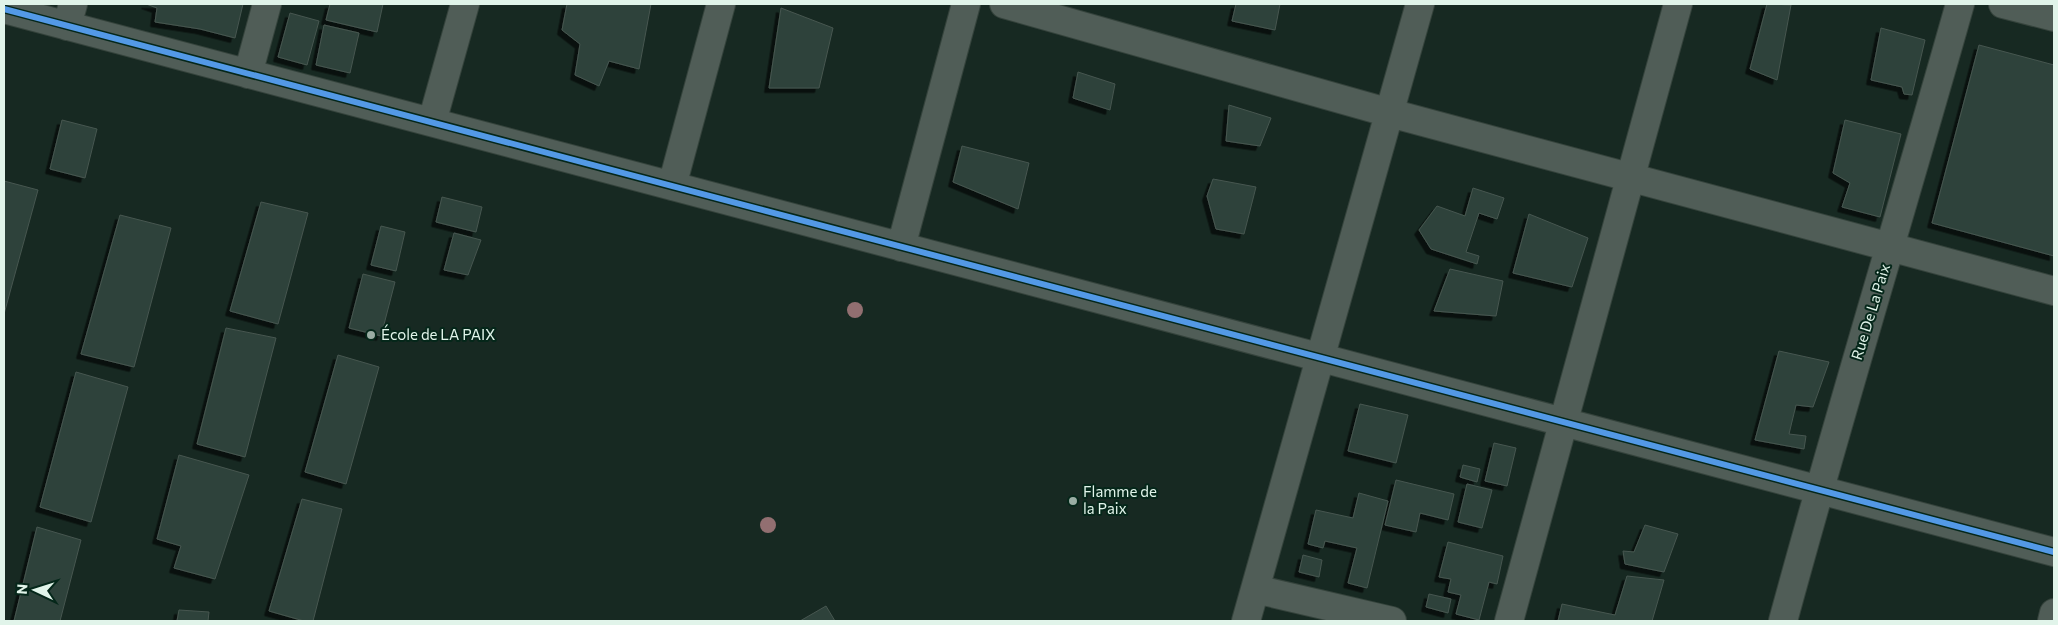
<svg xmlns="http://www.w3.org/2000/svg" width="2058" height="625" viewBox="0 0 2058 625" font-family="Commissioner,sans-serif">
  <style>
    .building { fill: #2d423a; stroke: #475650; filter: url(#shadow) }
    .lines { fill: none; stroke-linecap: round; stroke-linejoin: round }
    .street-casing { stroke: #35433c; stroke-width: 30 }
    .street { stroke: #505d57; stroke-width: 28 }
    .cycleway-casing { stroke: #05271a; stroke-width: 9 }
    .cycleway { stroke: #5399e6; stroke-width: 6 }
    .tree { fill: #926f71 }
    .poi-dot { fill: #9aada4; stroke: #05271a; stroke-width: 2 }
    .labels { text-anchor: middle; stroke-width: 4; stroke-linejoin: round; paint-order: stroke }
    .street-label { font-size: 15px; fill: #e1f4ea; stroke: #05271a }
    .poi-label { font-size: 15px; fill: #e1f4ea; stroke: #05271a; text-anchor: start }
  </style>
  <defs>
    <filter id="shadow"><feDropShadow dx="-4.5" dy="4.5" stdDeviation="0" flood-color="#0009"/></filter>
  </defs>
  <rect width="100%" height="100%" fill="#172922"/>
  <path class="building" d="M146,4H243L235,38L200,29L155,22L157,8Z
    M330,4H383L377,32L326,20Z
    M567,4H651L639,69L609,61L599,86L575,75L580,44L562,30Z
    M1236,4H1280L1275,30L1232,21Z
    M1767,4L1791,5L1777,80L1750,69Z
    M781,8L833,28L819,88H769Z
    M290,13L319,21L307,65L278,57Z
    M324,25L359,33L350,73L316,65Z
    M1881,28L1925,40L1912,95L1904,94L1902,87L1871,80Z
    M1979,45L2054,65V256L1932,223Z
    M1078,72L1115,84L1110,110L1073,98Z
    M1229,105L1271,118L1260,146L1226,141Z
    M62,120L97,129L85,178L50,169Z
    M1845,120L1901,134L1880,217L1842,207L1850,183L1833,173Z
    M962,146L1029,163L1018,209L953,182Z
    M1213,179L1256,187L1244,234L1216,229L1207,196Z
    M4,181L38,190L4,314Z
    M1473,188L1504,198L1497,219L1479,213L1466,252L1479,256L1477,264L1431,249L1419,230L1437,206L1465,216Z
    M442,197L482,207L476,232L436,222Z
    M261,202L308,213L278,324L230,311Z
    M1529,214L1588,238L1572,287L1513,273Z
    M120,215L171,228L134,367L81,354Z
    M381,226L405,232L396,271L371,265Z
    M454,233L481,240L468,275L444,270Z
    M1450,269L1503,281L1496,316L1434,311Z
    M363,274L395,282L381,336L349,328Z
    M226,328L276,338L245,457L197,444Z
    M1779,351L1829,362L1813,407L1796,405L1789,434L1806,436L1804,449L1755,440Z
    M338,355L379,367L346,484L305,472Z
    M76,372L128,387L91,522L40,507Z
    M1360,404L1408,415L1396,463L1348,451Z
    M1494,443L1516,448L1507,486L1485,481Z
    M179,455L249,475L215,579L174,568L181,546L157,539Z
    M1463,465L1480,469L1477,482L1460,477Z
    M1396,480L1454,494L1448,520L1420,513L1416,532L1385,525Z
    M1467,484L1492,490L1482,528L1458,522Z
    M1359,493L1388,501L1367,588L1348,583L1357,548L1325,541L1323,548L1308,544L1316,510L1353,518Z
    M302,499L342,509L313,621H304L269,611Z
    M1645,525L1678,534L1664,572L1625,564L1623,551L1634,552Z
    M37,527L81,540L60,621H14Z
    M1448,542L1503,556L1497,584L1489,582L1479,620L1456,614L1461,595L1448,592L1451,579L1439,577Z
    M1303,555L1322,560L1319,577L1299,572Z
    M1627,576L1664,580L1652,621H1558L1562,604L1615,615Z
    M1429,594L1451,599L1448,613L1426,607Z
    M826,606L835,621H800Z
    M179,610L209,612L208,621H177Z"/>
  <g class="lines">
    <defs>
      <path id="street" d="M1004,4L1390,113L2054,291
        M2003,4L2054,17
        M4,9L2054,552
        M67,26L73,4
        M248,74L267,4
        M432,122L465,4
        M672,186L721,4
        M901,247L966,4
        M1255,589L1392,621
        M1246,621L1420,4
        M1509,621L1678,4
        M1783,621C1839,414 1902,210 1960,4
        M2052,621L2054,613"/>
    </defs>
    <use href="#street" class="street-casing"/>
    <use href="#street" class="street"/>
    <defs>
      <path id="cycleway" d="M4,9L2054,552"/>
    </defs>
    <use href="#cycleway" class="cycleway-casing"/>
    <use href="#cycleway" class="cycleway"/>
  </g>
  <g class="tree">
    <circle cx="855" cy="310" r="8"/>
    <circle cx="768" cy="525" r="8"/>
  </g>
  <g class="poi-dot">
    <circle cx="371" cy="335" r="5"/>
    <circle cx="1073" cy="501" r="5"/>
  </g>
  <g class="labels">
    <g class="street-label">
      <text transform="translate(1871 312) rotate(-73)" y="5">Rue De La Paix</text>
    </g>
    <g class="poi-label">
      <text x="381" y="340">École de LA PAIX</text>
      <text x="1083" y="497">Flamme de<tspan x="1083" dy="17">la Paix</tspan></text>
    </g>
  </g>
  <rect width="2058" height="625" fill="none" stroke="#e1f4ea" stroke-width="10"/>
  <g transform="translate(35 590) rotate(274)" stroke="#05271a" stroke-width="4" paint-order="stroke">
  <path d="M0-4L9 19L0 12L-9 19Z" fill="#e1f4ea"/>
  <text y="-8" font-size="14" font-weight="bold" text-anchor="middle" fill="#e1f4ea">N</text>
  </g>
</svg>
